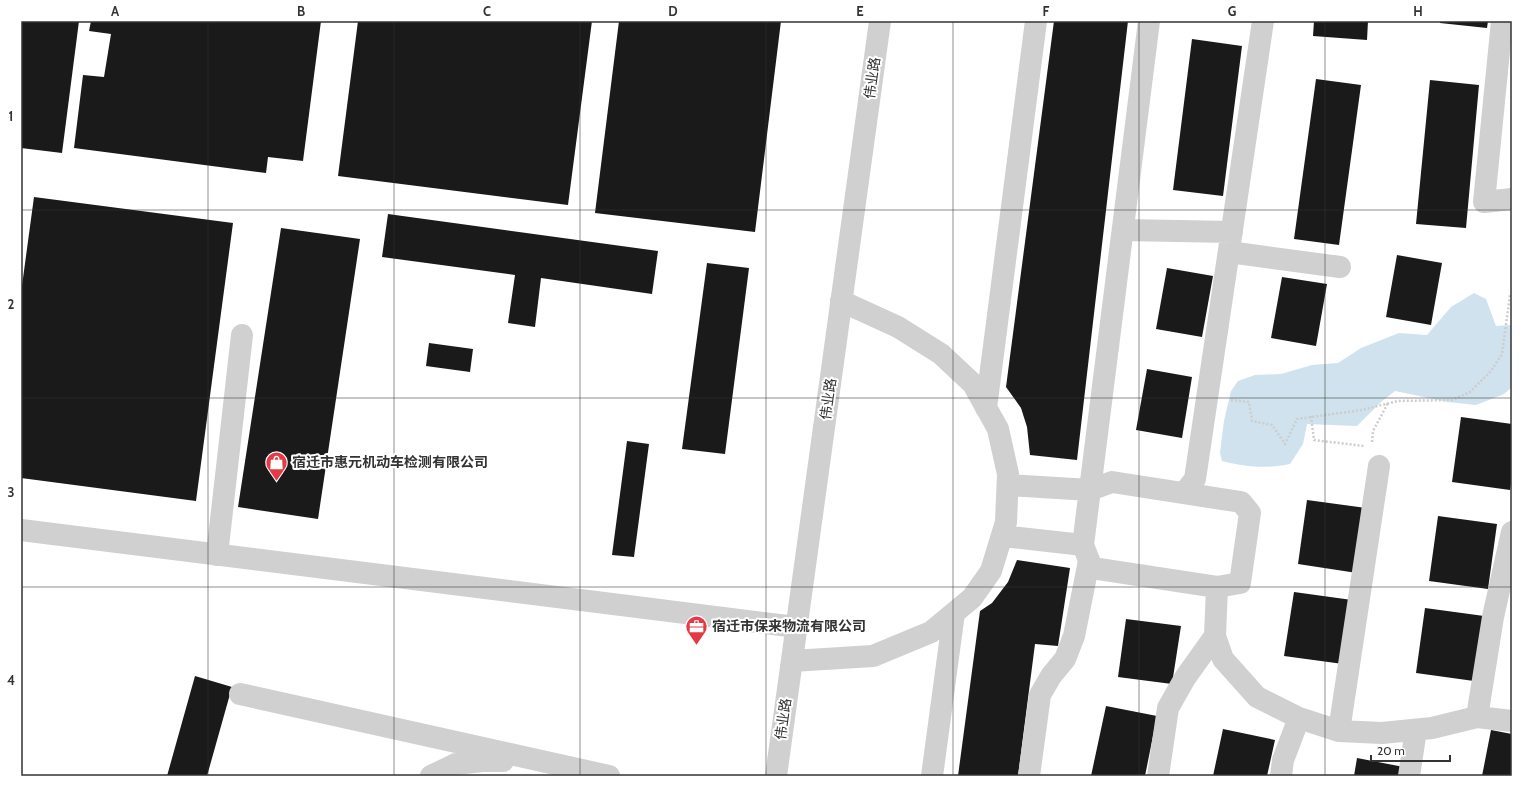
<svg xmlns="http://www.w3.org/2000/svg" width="1533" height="797" viewBox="0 0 1533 797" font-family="Cabin,'Noto Sans SC',sans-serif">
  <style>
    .water { fill: #cfe2ee }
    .building { fill: #1a1a1a }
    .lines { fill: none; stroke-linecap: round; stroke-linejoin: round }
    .path { stroke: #cdcdcd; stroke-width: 2.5; stroke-dasharray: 2 2; stroke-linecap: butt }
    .minor { stroke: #d0d0d0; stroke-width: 22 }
    .grid { fill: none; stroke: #333; stroke-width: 1; stroke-opacity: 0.55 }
    .labels { text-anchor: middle; stroke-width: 4; stroke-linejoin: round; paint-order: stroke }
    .street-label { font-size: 14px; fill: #333; stroke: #fff }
    .poi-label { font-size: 14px; font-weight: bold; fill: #333; stroke: #fff; text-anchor: start }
    .neatline { fill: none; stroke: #333; stroke-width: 1.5 }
    .grid-label { font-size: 13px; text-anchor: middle; font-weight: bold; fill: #333 }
  </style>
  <rect width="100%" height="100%" fill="#fff"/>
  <path class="water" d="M1474,293L1486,299L1496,326L1511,325L1512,327V387L1504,394L1476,405L1448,402L1395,391L1381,402L1357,426L1307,424L1303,444L1290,464C1265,469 1247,467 1222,461L1220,453L1224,421L1231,391L1238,381L1255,375L1281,374L1312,365L1338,363L1361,348L1399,333L1427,335L1451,307Z"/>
  <path class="building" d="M21,21H79L62,153L21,148Z
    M91,21H321L303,161L268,157L266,173L74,148L83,75L104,77L111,34L89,31Z
    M358,21H592L568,205L338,176Z
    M619,21H781L755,232L595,213Z
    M1054,21H1128L1077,460L1030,455L1027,427L1021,408L1006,387Z
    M1314,21H1368L1367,40L1313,36Z
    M1440,21H1488L1487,28L1440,23Z
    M1192,39L1242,46L1223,196L1173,190Z
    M1316,79L1361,85L1339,245L1294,239Z
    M1430,80L1479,85L1466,228L1416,224Z
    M34,197L233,223L196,501L21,478V293Z
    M388,214L658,251L652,294L541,278L535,327L508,323L515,275L382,257Z
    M281,228L360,239L318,519L238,507Z
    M1397,255L1442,263L1431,325L1386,317Z
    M707,263L749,268L725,454L682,449Z
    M1167,268L1213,276L1202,337L1156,329Z
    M1282,277L1327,284L1316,346L1271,338Z
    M429,343L473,349L470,372L426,366Z
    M1147,369L1192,377L1182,438L1136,430Z
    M1461,417L1512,424V478L1510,490L1452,482Z
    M627,441L649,444L634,557L612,555Z
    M1307,500L1366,508L1357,573L1298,564Z
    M1438,516L1497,524L1488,589L1429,581Z
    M1017,560L1070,568L1058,646L1035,644L1018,776H958L980,611L992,603L1008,582Z
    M1294,592L1352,600L1343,664L1284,656Z
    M1425,608L1484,616L1474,681L1416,673Z
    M1126,619L1181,626L1172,684L1118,677Z
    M195,676L232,687L207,776H167Z
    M1106,706L1157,716L1145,776H1091Z
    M1223,729L1275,740L1267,776H1213Z
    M1491,730L1512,734V776H1482Z
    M1357,758L1409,768L1408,776H1354Z"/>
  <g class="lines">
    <path class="path" d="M1231,400L1249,402L1252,421L1272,425L1285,444L1297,419L1362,410L1398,401L1452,400L1470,392L1491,371L1502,354L1510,295L1512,296
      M1311,416L1314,440L1364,446
      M1372,442L1373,431L1388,403"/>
    <path class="minor" d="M1149,21L1083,545L1092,568L1217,587L1215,636L1223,659L1257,697L1299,718L1339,731L1382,733L1432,728L1477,717L1512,721
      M1502,21L1484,202L1512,199
      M1123,230L1232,232
      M1229,252L1340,267
      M986,408L1036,21
      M1008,485L1090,490L1112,482L1241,502L1250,513L1240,583L1217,587
      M1184,493L1195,479L1263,21
      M21,530L796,627
      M1002,536L1083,545
      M217,555L242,335
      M792,661L873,656L931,632L972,598L991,571L1006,522L1008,474L998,429L973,384L941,354L898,327L841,301
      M240,694L609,776
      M1477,717L1493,617L1512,532
      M1339,731L1379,466
      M431,776L456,764L482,761H503
      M776,776L880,21
      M932,776L954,613
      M1029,776L1040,695L1051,676L1065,659L1074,636L1089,561
      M1158,776L1168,708L1185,678L1215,636
      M1281,776L1283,760L1299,718
      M1409,776L1416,730"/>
  </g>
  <path class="grid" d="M208,21V776M394,21V776M580,21V776M766,21V776M953,21V776M1139,21V776M1325,21V776M21,210H1512M21,398H1512M21,587H1512"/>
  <defs>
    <symbol id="shop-pin" viewBox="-11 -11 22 30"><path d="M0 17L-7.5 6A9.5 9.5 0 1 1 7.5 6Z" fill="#e63946" stroke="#fff"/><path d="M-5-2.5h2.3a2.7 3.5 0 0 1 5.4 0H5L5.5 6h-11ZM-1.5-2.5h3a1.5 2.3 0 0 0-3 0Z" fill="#fff"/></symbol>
    <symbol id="office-pin" viewBox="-11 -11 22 30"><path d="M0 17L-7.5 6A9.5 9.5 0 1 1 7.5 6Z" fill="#e63946" stroke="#fff"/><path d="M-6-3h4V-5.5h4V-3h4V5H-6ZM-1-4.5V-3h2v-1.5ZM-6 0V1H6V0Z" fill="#fff"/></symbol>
  </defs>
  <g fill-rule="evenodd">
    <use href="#shop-pin" x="264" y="450" width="25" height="34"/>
    <use href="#office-pin" x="684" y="614" width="25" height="34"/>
  </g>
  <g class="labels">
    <g class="street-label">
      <text transform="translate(872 78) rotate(-82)" y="5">伟业路</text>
      <text transform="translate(828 399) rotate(-82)" y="5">伟业路</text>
      <text transform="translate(783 719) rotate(-82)" y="5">伟业路</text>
    </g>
    <g class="poi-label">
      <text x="292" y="467">宿迁市惠元机动车检测有限公司</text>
      <text x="712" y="631">宿迁市保来物流有限公司</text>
    </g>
  </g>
  <rect width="1533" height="797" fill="none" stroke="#ffffff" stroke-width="44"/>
  <path d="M1371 755v6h79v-6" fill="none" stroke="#333333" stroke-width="2"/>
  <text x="1377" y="755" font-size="12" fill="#333333" stroke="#ffffff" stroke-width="3" paint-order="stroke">20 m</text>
  <rect x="22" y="22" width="1489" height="753" class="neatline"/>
  <g class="grid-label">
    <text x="115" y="16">A</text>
    <text x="301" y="16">B</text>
    <text x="487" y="16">C</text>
    <text x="673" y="16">D</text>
    <text x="860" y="16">E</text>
    <text x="1046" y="16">F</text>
    <text x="1232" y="16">G</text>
    <text x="1418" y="16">H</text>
    <text x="11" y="121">1</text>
    <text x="11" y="309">2</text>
    <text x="11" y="497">3</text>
    <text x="11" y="685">4</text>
  </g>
</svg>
